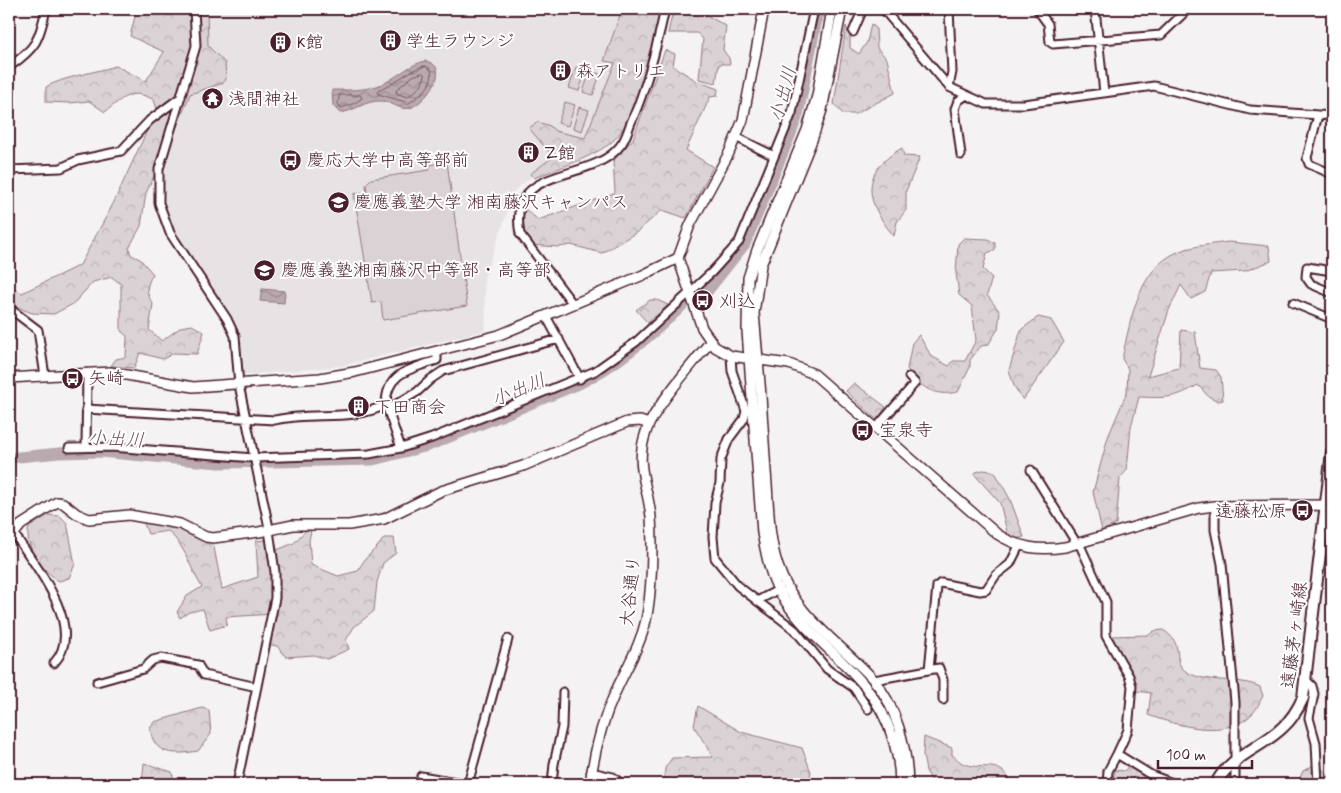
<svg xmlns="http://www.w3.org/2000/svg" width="1341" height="793" viewBox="0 0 1341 793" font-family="Mynerve,'Klee One',sans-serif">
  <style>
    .built { fill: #e7e2e3 }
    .green { fill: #dbd2d5; stroke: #927880 }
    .forest { fill: url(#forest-crowns); stroke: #927880 }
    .water { fill: url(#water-waves); stroke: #8d727a }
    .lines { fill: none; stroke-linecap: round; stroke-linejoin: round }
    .shore { stroke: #77565f; stroke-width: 1 }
    .river { stroke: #baa9ae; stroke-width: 11 }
    .minor-casing { stroke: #4a1f2b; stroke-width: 11 }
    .tertiary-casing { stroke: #4a1f2b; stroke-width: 12 }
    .secondary-casing { stroke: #4a1f2b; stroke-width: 14 }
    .minor { stroke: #fff; stroke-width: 7 }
    .tertiary { stroke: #fff; stroke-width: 9 }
    .secondary { stroke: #fff; stroke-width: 10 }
    .labels { text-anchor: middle; stroke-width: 4; stroke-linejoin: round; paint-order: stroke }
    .poi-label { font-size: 18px; fill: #4a1f2b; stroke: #fff; text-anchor: start }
    .street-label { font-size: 18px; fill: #4a1f2b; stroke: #fff }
    .water-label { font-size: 19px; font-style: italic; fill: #714f59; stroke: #fff }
  </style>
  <defs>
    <pattern id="forest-crowns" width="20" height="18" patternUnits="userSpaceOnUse" patternTransform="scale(1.25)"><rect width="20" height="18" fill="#dbd2d5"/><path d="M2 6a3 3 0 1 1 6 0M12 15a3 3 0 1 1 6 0" fill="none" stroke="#bdb4b7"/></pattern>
    <pattern id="water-waves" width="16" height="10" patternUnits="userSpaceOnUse" patternTransform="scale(1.25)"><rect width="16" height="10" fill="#baa9ae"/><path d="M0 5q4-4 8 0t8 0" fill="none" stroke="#99898e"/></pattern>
  </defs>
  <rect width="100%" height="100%" fill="#f4f2f2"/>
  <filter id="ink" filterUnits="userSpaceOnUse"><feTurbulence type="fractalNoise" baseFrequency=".02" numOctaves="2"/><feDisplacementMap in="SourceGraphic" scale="10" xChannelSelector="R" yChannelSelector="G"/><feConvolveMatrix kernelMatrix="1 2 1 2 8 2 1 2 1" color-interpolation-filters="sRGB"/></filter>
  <g filter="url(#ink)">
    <path class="built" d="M198,9H659L616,130L535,174L515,190L484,278L486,330L341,366L246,375L242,371L237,328L224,305L179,238L167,214L164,185L167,157L192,85L199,21Z"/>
    <path class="green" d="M576,67L586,70L579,91L569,88Z
      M590,71L600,74L593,95L583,92Z
      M565,102L575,105L568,126L558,123Z
      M579,107L589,110L582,131L573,128Z
      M447,162L467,306L383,320L381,302L372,303L354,194L367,192L366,184L371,179L429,170V165Z"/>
    <path class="forest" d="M137,9H207L208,46L225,63L226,79L223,83L190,94L177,127L146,193L141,226L129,248L131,255L140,259L153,274C146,286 145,292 153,304L149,330L162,341L181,327L192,325L204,332L197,354L174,353L163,359L140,353L134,368L111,366L116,359L126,357L127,336L121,331V284L112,277L93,282L73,304L54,314L32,313L9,304V285L22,293L80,265L113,204L157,109L154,100C131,87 123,98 105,112L89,101L70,103L46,102V87C63,77 96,72 116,66L146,81L164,52L130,36Z
      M622,9H661C653,43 637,126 608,145C586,160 558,168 534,178L530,174L553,157L529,128L538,122L550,126L555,131L585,138L615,63L604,61Z
      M686,9H708L706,15L726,26L723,50L729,58L730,64H719L716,83L699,79L703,39L697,33H668L673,11L684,13Z
      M871,24L876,28L877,48L887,59L895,93L855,114H843L834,104L846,26L850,37V48L859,54L867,42Z
      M665,50L675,54L673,66L697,81L718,89L717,96L710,97L686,150L713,167L686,218L662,210L637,232L602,253L571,245L559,247L530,245L521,228L525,209L538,220L615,193L613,161L633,139Z
      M902,148L904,156L920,157L906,191V210L897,222L894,236C865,202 859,173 902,148Z
      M964,238L988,239L995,243V250L987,253L983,269L992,278L987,295L1000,312L998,329L988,345L981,346L970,360V367L958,392C934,397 921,388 907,369L912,343L919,335L931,356L949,366L953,361H965L976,340L972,306L959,295L956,273L958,244Z
      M1229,242L1269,246L1271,261L1245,271L1211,273L1205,292L1191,299L1181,285L1169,310L1148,376L1179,368L1181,330L1195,332L1200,368L1216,370L1221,377L1223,400L1218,401L1208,396L1198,385C1174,399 1166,398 1139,397L1131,427L1127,470L1120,478L1116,524L1102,531L1093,492L1108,437L1127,392L1128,369L1122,359C1131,318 1139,262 1186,249C1200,245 1215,244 1229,242Z
      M650,300H657L668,305L648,323L636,310Z
      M1038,317L1051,320L1064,342L1023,400L1014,386L1009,370L1021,330Z
      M854,383L886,407L877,420L846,391Z
      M983,470L992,471L996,474L1010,499L1024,537L1015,539L1008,536L1000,503L975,475L976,472Z
      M49,515L60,516L67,523L75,564L69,578L59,581C43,571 23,546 29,527Z
      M143,521C159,523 174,525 189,531C201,535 196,539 213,542L222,589L258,577L256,541L273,539L277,550L294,543L306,530L311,531L309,540L311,565L338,576L358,571C365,555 375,552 384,538H394L396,553L383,563L377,582L374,611L354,627L346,640L349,649L327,659L314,655L286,657L277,646L266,644L273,614L226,617L227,625L210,630L203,609L189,612L180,618L177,612L187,596L202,587C188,565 188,550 168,531L148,534Z
      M1163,630C1185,643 1172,660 1184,670C1203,685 1238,676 1260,687L1263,696C1260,701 1257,709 1253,713C1228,740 1178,726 1148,715L1151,693L1136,691L1135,682L1111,636L1149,635L1154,631Z
      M698,706L741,732L802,748L811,772L808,784H664L665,768L672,758L713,757L694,726Z
      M202,708L209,710L211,734L198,751C174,755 153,756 150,727L154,722Z
      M924,737L952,748V755C956,758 959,761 962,763C980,772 999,758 1010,781L1008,784H934L926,771L923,755Z
      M144,763L172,772L174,782L189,784H142Z
      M1130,765L1150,779L1145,784H1112L1115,770L1124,771Z
      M1312,766H1320L1332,781V784H1297L1303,771Z"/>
    <path class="water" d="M425,61C454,66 426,102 410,108C401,111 390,101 381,101C366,100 355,111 340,113L333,106L332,90C353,90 372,91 390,80C403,72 410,65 425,61Z
      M262,289L285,291L284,303L260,301Z"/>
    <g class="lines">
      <path class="shore" d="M425,66L431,70C434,86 421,95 409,103L378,94V91C395,84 407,70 425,66Z
        M423,73L425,75C423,86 416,91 407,97L396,93L397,89L413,76Z
        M340,95H360L362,98L355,103L341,108L338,104Z"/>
      <path class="river" d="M9,458L59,453L100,452L219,463L373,460L428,446L579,384C617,365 647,339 678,310C686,301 694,292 706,293L745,244L790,136L798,115L819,9"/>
      <defs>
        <path id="minor" d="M194,9L196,46L159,169V203L170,233L227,319L235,336L239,385L268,523L275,572V598L237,784
          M883,9L949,87L986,104H1024L1154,86L1250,110L1332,116
          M949,9L952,72L949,87
          M1037,9L1048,24L1050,42L1053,44L1161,35L1188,9
          M1095,9L1104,93
          M853,32L863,9
          M9,67C36,48 39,41 46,9
          M1318,115L1307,158L1309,164L1332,174
          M736,137L774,156
          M961,155L955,109L958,101L965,96
          M9,170L61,168L78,160L121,151L150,120L181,97
          M1332,271L1307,267L1306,277L1311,284L1332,293
          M1293,303L1332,319
          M573,304L520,234C506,163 591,184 620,146C627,138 628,128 633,118C648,83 657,46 665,9
          M9,308L38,330L45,376
          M546,316L580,379
          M731,356L732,371L746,411L744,419L729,439L721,459L720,483L715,503L713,537L715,558L738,586L795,630L827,669L854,688L868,709
          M386,405C386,372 411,369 437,360V352
          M86,409L275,420C313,411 349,422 386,405L401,448
          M388,409L417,392L431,379L443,371L559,339
          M876,428L915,383L909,377
          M86,447L87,373
          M69,448L111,447L254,458L369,454L401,448L432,438L595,371L636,342L712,272L739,242L792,113L814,9
          M1031,470L1077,544
          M1215,506V530L1222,564L1235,702V784
          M14,534C34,563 87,628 54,663
          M1079,543L1106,602V636L1129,676L1132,686L1128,730L1117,754L1151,775L1175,784
          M757,601L778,590
          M929,670L937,586L941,583L980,591L986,590L996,575L1010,564L1019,546
          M874,680L939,668L943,680V700
          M1306,680L1312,686L1314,694L1309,718L1316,743L1318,784
          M97,682L143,669L153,660L161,658L198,665L204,675L257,687
          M591,772L613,777L621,784
          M421,776L468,784L508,639
          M552,784L554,764L562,727L563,692
          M1107,784L1108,771L1117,754"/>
        <path id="tertiary" d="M764,9L743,120L729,153L690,225L678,258L702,328L715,347L731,356L789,364L814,374L997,534C1019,548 1039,551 1065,547L1199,508L1215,506L1327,505L1332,508
          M832,9L817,96L807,130L757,250L748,278L747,331L762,533C766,553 769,573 779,591C812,649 870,667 892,736C897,752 900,768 900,784
          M842,9L822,110L812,140L761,265L754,313C759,366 763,419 766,472C769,503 768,537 778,566C794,615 839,642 872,678C897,706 907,748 908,784
          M9,378L110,372L193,387L320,378L355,372L499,335L643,275L678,258
          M9,540L21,525L57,502L63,503L77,514L89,519L129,515L180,524L206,537L213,538L259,532L293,525H349L384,519L441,491L523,466L627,422L640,421L649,424
          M590,784C594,754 602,721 615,693C626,668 640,647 646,620C652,593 653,545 651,517C648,485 634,466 646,432C654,407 692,365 710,342"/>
        <path id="secondary" d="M1216,784C1229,756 1262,748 1283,727C1292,719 1298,709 1303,698L1332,452"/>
      </defs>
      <use href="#minor" class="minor-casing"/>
      <use href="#tertiary" class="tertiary-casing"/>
      <use href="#secondary" class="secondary-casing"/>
      <use href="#minor" class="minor"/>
      <use href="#tertiary" class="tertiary"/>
      <use href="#secondary" class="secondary"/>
    </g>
  </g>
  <defs>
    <symbol id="building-disc" viewBox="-11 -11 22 22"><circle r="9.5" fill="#4a1f2b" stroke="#fff"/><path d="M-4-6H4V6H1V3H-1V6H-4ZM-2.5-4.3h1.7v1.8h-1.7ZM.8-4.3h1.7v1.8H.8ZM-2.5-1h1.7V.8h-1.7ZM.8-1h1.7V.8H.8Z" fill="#fff"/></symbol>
    <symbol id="temple-disc" viewBox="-11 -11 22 22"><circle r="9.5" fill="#4a1f2b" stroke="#fff"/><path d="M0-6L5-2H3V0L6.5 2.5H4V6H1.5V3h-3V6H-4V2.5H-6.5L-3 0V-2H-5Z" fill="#fff"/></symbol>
    <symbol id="bus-disc" viewBox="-11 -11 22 22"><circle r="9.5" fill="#4a1f2b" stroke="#fff"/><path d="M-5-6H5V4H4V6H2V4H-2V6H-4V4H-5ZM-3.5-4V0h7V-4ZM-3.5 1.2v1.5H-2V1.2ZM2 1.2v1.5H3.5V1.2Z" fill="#fff"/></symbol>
    <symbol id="university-disc" viewBox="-11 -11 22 22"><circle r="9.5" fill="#4a1f2b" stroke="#fff"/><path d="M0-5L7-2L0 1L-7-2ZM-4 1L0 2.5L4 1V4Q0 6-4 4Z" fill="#fff"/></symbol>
    <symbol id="school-disc" viewBox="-11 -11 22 22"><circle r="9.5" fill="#4a1f2b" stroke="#fff"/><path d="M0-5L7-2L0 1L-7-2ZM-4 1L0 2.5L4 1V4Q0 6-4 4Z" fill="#fff"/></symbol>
  </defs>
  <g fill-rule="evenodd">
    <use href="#building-disc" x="378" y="28" width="25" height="25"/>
    <use href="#building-disc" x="268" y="30" width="25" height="25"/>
    <use href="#building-disc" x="548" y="58" width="25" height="25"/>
    <use href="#temple-disc" x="200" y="86" width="25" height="25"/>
    <use href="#building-disc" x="516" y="140" width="25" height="25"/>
    <use href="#bus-disc" x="278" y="148" width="25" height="25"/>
    <use href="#university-disc" x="326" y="190" width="25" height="25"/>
    <use href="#school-disc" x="252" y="258" width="25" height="25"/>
    <use href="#bus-disc" x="690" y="288" width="25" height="25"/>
    <use href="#bus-disc" x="60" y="366" width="25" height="25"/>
    <use href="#building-disc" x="346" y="394" width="25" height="25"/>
    <use href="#bus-disc" x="850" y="418" width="25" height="25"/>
    <use href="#bus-disc" x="1290" y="498" width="25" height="25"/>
  </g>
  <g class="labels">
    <g class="poi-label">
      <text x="406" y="47">学生ラウンジ</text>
      <text x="297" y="48">κ館</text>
      <text x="576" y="77">森アトリエ</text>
      <text x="228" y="105">浅間神社</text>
      <text x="544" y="159">Ζ館</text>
      <text x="307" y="166">慶応大学中高等部前</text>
      <text x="354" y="208">慶應義塾大学 湘南藤沢キャンパス</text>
      <text x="281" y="276">慶應義塾湘南藤沢中等部・高等部</text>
      <text x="719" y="307">刈込</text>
      <text x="88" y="384">矢崎</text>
      <text x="374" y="413">下田商会</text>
      <text x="879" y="436">宝泉寺</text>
      <text x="1287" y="517" text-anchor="end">遠藤松原</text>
    </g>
    <g class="street-label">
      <text transform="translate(630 591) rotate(-84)" y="6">大谷通り</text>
      <text transform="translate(1294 635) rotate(-83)" y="6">遠藤茅ヶ崎線</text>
    </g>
    <g class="water-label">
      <text transform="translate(782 94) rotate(-75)" y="7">小出川</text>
      <text transform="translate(518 389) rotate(-23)" y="7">小出川</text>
      <text transform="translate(116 438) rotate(3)" y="7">小出川</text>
    </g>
  </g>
  <rect width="1341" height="793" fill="none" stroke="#fff" stroke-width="30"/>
  <rect x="15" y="15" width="1311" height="763" fill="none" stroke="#4a1f2b" stroke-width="2" filter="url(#ink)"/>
  <path d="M1158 760v8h94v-8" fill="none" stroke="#4a1f2b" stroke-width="2.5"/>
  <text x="1166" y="760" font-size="15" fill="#4a1f2b" stroke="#ffffff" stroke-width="4" paint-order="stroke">100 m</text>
</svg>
